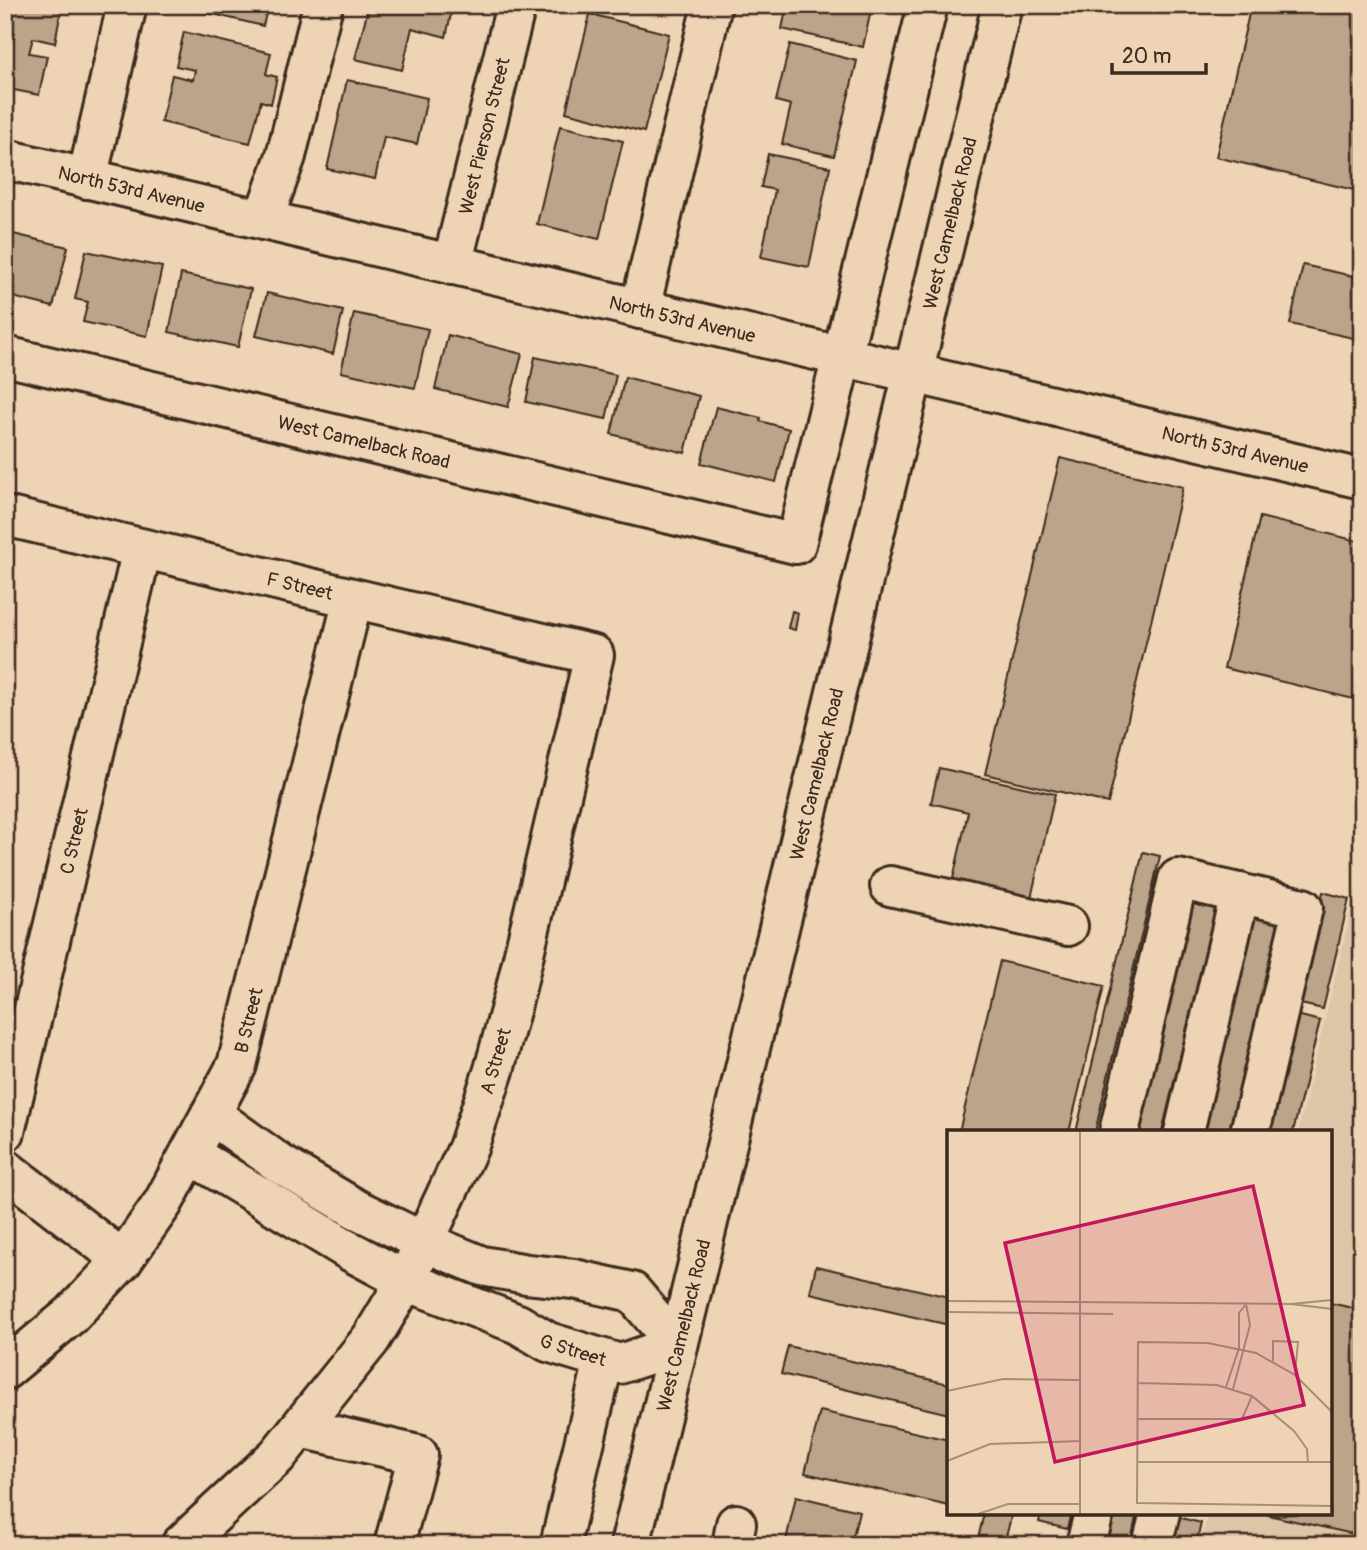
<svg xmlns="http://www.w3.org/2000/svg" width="1367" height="1550" viewBox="0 0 1367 1550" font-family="Pangolin,sans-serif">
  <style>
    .built { fill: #dfc5a8 }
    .building { fill: #bca48b; stroke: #3b2a1e; stroke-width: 2 }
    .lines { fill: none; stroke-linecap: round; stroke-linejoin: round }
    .minor-casing { stroke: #3b2a1e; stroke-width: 44 }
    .major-casing { stroke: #3b2a1e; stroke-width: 44 }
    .minor { stroke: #eed3b5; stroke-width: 38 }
    .major { stroke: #eed3b5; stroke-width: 38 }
    .labels { text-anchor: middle; stroke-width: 6; stroke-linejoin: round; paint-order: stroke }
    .street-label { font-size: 19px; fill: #3b2a1e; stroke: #eed3b5 }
    .inset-road { fill: none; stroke: #a68f79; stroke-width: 2 }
    .view { fill: #c2185b; fill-opacity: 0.15; stroke: #c2185b; stroke-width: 3.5 }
    .inset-edge { fill: none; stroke: #3b2a1e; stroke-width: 3.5 }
  </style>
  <rect width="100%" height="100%" fill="#eed3b5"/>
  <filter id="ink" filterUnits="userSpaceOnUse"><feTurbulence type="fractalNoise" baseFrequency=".0143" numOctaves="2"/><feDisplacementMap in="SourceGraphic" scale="14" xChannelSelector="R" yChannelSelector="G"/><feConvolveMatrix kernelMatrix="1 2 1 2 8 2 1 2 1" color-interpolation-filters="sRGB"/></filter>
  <g filter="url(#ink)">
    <path class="built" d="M1362,864V1545H1200L1208,1513H1330V1132H1298Z"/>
    <path class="building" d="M5,5H62L55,43L33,38L29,53L47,56L39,95L9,89L12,77L5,76Z
      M193,5H268L263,26L192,9Z
      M378,5H453L446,37L412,28L402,70L355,59L368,9L376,11Z
      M632,5H659L657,11Z
      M787,5H872L863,47L782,29Z
      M1251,5H1362V192L1216,157Z
      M590,14L669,34L644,132L566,112Z
      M184,32L271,53L266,74L277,77L271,104L261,101L250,143L161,122L172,75L193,80L195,70L176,66Z
      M790,44L857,61L834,156L782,144L791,105L776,101Z
      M347,80L427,98L417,144L384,137L375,179L327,169Z
      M560,126L623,141L599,239L537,224Z
      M768,154L830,167L809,267L761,257L775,190L761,187Z
      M5,232L68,247L53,307L5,295Z
      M86,251L162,267L147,336L83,322L88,302L75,299Z
      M1303,265L1362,278V340L1290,324Z
      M181,274L251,289L238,347L169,332Z
      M267,293L343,311L333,354L256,336Z
      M354,313L428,329L415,388L341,372Z
      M448,335L522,354L508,407L435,389Z
      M535,357L616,375L606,419L526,402Z
      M625,377L699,396L685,453L611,434Z
      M716,407L761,418L760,421L789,429L776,482L701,463Z
      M1060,458L1183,487L1108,803L985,774Z
      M1260,517L1362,542V701L1224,668Z
      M792,611L798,613L795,630L788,628Z
      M939,768L1055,794L1031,898L953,879L968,812L931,803Z
      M1143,852L1160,856L1095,1132H1076Z
      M1323,892L1349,899L1323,1009L1296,1003Z
      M1191,897L1217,903L1162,1132H1135Z
      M1253,912L1280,918L1229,1132H1201Z
      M1000,961L1104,986L1069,1132H959Z
      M1293,1014L1320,1021L1293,1132H1274L1265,1129Z
      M1362,1124V1169L1352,1167Z
      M816,1266L949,1297V1325L810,1293Z
      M1330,1303L1362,1310V1536L1268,1515L1330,1513Z
      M788,1346L949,1384V1414L781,1374Z
      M820,1411L949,1440V1506L805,1473Z
      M796,1496L859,1511L851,1545H785Z
      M984,1513H1012L1004,1545L978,1539Z
      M1041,1513H1071L1067,1529L1039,1522Z
      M1109,1513H1137L1130,1545H1102Z
      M1173,1516L1201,1523L1196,1545H1166Z"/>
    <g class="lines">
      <defs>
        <g id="minor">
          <path id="s1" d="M5,159L1362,479"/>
          <path d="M87,179L127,5"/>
          <path d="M263,220L286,156L323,5"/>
          <path id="s2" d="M452,265L516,5"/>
          <path d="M640,309L712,5"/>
          <path id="s3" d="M5,356L796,544L928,5"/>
          <path id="s4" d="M5,516L594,655L515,992L494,1070L468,1148L406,1281L371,1339L277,1456L181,1545"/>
          <path d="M890,886L1068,926"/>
          <path id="s5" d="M5,1132L142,549"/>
          <path d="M1119,1132L1178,879L1303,908L1250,1132"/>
          <path d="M1184,1132L1240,893"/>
          <path id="s6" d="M190,1154L350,1251L406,1281L518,1324L548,1342L620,1364L677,1345L632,1292L574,1279L527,1274L482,1266L424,1242L356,1209L280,1164L211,1114"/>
          <path d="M5,1169L123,1260"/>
          <path id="s7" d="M5,1370L71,1315L123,1260L163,1203L237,1065L353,599"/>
          <path d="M301,1428L418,1455L394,1545"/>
          <path d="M560,1545L604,1360"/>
          <path d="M732,1545L736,1524"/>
          <path d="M1086,1545L1094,1513"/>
          <path d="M1152,1545L1160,1513"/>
        </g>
        <g id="major">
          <path id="s8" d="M630,1545L1002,5"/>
        </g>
      </defs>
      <use href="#minor" class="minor-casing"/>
      <use href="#major" class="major-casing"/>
      <use href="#minor" class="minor"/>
      <use href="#major" class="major"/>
    </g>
  </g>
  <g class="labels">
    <g class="street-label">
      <text dy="7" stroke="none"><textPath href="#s2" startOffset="133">West Pierson Street</textPath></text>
      <text dy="7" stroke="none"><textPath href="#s1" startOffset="130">North 53rd Avenue</textPath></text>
      <text dy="7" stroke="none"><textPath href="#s8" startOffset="1360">West Camelback Road</textPath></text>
      <text dy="7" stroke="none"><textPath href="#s1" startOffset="696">North 53rd Avenue</textPath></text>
      <text dy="7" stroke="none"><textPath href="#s3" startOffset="369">West Camelback Road</textPath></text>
      <text dy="7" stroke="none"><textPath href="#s1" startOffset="1264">North 53rd Avenue</textPath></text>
      <text dy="7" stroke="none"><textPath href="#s4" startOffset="303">F Street</textPath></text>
      <text dy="7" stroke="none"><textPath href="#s8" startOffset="793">West Camelback Road</textPath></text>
      <text dy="7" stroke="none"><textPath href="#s5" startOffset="299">C Street</textPath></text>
      <text dy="7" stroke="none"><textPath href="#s7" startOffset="434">B Street</textPath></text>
      <text transform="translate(495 1061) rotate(-74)" y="7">A Street</text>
      <text dy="7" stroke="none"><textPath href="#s8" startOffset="226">West Camelback Road</textPath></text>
      <text dy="7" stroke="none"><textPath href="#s6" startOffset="432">G Street</textPath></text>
    </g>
  </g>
  <g transform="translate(947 1130)">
    <rect width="385" height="385" fill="#eed3b5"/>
    <path class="inset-road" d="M133,1V384M0,171L344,174L385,179M344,174L385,170M0,182L166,184M326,231V211L351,212L348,245M191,253L270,255L305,266L347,301L360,319L361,333M279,257L292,218V183L299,174L303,195L286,259M0,261L56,249L134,250M385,282L348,245L309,223L261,213L191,212L190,373L385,376M191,289H295L305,266M0,331L43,314L134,311M190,332H385M31,384L61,374H133"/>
    <path class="view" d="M306,56L357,275L108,332L58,113Z"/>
    <rect width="385" height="385" class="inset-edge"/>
  </g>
  <rect width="1367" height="1550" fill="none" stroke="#eed3b5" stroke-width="28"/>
  <rect x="14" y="14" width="1339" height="1522" fill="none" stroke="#3b2a1e" stroke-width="2.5" filter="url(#ink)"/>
  <path d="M1112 63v10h94v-10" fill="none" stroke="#3b2a1e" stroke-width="3.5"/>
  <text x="1122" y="63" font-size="21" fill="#3b2a1e" stroke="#eed3b5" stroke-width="5" paint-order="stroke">20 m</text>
</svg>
